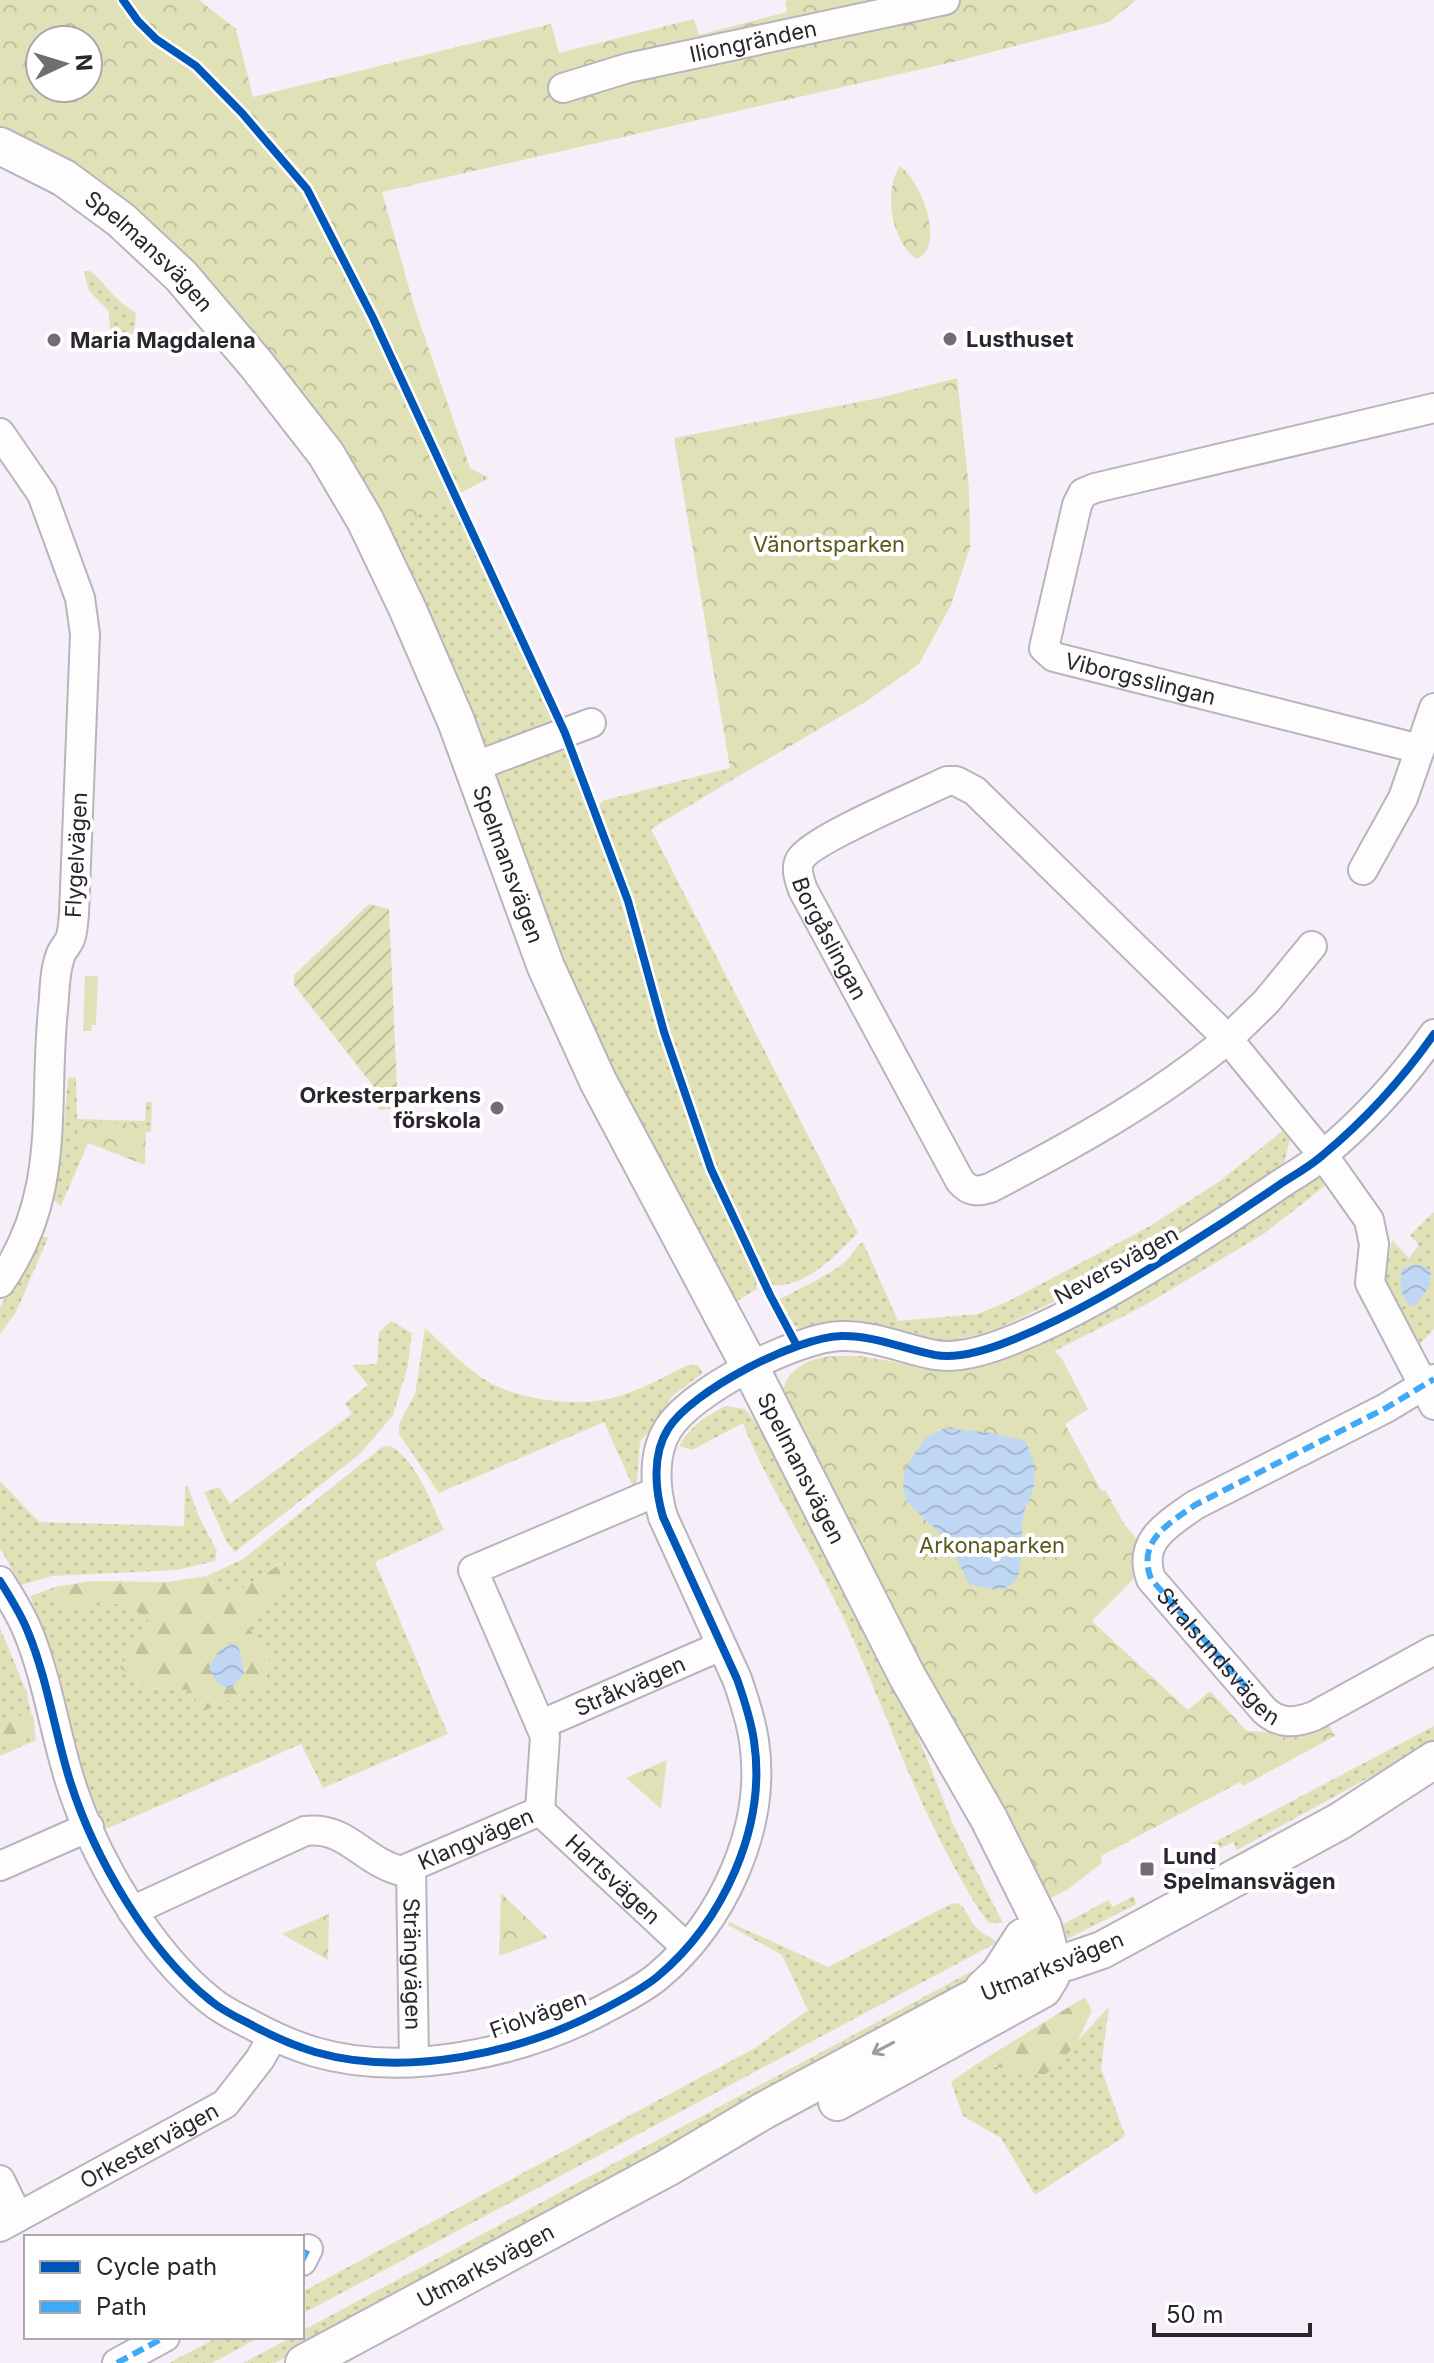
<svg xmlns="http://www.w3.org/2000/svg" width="1434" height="2363" viewBox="0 0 1434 2363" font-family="Inter,sans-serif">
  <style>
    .grass { fill: url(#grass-dots) }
    .forest { fill: url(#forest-firs) }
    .park { fill: url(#park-crowns); fill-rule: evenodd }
    .garden { fill: url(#garden-furrows) }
    .pitch { fill: #e1e1b8 }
    .water { fill: url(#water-waves) }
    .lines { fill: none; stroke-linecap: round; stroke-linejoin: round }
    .minor-casing { stroke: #b9b4bb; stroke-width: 32 }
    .major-casing { stroke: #b9b4bb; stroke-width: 40 }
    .minor { stroke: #fefdfe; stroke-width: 28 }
    .major { stroke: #fefdfe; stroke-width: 36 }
    .quiet { stroke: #3fa9f5; stroke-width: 6; stroke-dasharray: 12 6; stroke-linecap: butt }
    .cycleway-casing { stroke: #fff; stroke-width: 13 }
    .cycleway { stroke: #0057b8; stroke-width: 8 }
    .oneway { stroke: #9f9ca0 }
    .poi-dot { fill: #726c74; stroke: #fff; stroke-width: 3 }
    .labels { text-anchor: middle; stroke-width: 8; stroke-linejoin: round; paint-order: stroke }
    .street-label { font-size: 22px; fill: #2b262d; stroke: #fff }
    .poi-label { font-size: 22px; font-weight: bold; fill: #2b262d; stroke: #fff; text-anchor: start }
    .park-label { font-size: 22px; fill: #585b1d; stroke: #fff }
  </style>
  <defs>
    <pattern id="grass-dots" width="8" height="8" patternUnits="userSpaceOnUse" patternTransform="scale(2)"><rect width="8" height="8" fill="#e1e1b8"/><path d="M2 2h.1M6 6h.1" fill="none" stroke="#c1c19e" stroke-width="1.8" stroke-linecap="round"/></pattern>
    <pattern id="forest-firs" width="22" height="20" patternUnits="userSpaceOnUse" patternTransform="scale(2)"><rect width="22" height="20" fill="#e1e1b8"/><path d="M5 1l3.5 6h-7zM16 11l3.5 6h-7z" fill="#c1c19e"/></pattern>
    <pattern id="park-crowns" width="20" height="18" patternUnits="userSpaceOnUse" patternTransform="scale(2)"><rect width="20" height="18" fill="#e1e1b8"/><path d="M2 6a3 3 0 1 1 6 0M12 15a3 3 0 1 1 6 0" fill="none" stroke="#c1c19e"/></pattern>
    <pattern id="garden-furrows" width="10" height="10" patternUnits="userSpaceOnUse" patternTransform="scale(2)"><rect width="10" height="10" fill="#e1e1b8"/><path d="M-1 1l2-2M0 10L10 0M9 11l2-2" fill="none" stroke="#c1c19e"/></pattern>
    <pattern id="water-waves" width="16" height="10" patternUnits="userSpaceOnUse" patternTransform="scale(2)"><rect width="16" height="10" fill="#c0d7f4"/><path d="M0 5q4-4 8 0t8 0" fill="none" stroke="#a5b8d2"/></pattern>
  </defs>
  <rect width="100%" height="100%" fill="#f6eff9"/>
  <path class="grass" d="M106,35L442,478L558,729L482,757L401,561L40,88H88V40Z
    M84,271H90C105,283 118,304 135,312C138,327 131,344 118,352L111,346L109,311L89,291Z
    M564,742L615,880L667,1060L708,1177L754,1269L757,1289L734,1303L577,1005L488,771Z
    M730,768L742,774L651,829L858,1233C837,1254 806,1288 773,1285L765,1274C749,1241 732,1208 718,1174C669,1055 642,928 599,806L602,801Z
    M76,1077L77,1119L145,1121L146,1102H152L151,1132H146V1125L88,1143L61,1206L50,1197L61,1159L68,1078Z
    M1286,1128L1291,1136L1284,1163L1263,1181L1130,1265L993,1331L947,1342L844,1320L799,1328L794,1325L780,1299C802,1287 826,1277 845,1262C852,1256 854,1248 863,1242L898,1321L978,1314L1011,1300L1150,1226L1220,1181Z
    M1314,1176H1325L1330,1182L1265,1233L1147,1304L1035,1361L981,1383L823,1357L862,1356L908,1366L963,1370L998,1359L1170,1272L1266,1211Z
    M1434,1212V1329L1420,1344L1384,1281L1392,1240L1409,1258L1419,1245L1410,1235Z
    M40,1235L48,1238L16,1312L0,1334V1307Z
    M391,1321L412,1333L408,1365L393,1415L360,1454L235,1552L227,1543L204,1492L219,1487L230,1504L352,1414L345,1403L368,1385L352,1365L377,1364L379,1332Z
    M425,1328C445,1346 464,1367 487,1381C516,1399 574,1407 608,1399C636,1393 663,1377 688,1365H698L703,1373L672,1396L650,1431L640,1441L637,1481L633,1487L604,1422L439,1493L399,1434V1424L415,1394Z
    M726,1406L745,1409L756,1423L783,1471L904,1701L953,1824L1003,1923H989C974,1904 963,1883 951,1861C908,1783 881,1698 843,1617C812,1551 769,1490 743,1423L692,1450L679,1446C690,1426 706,1416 726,1406Z
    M391,1446C418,1463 431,1503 444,1530L375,1562L448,1734L323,1788L301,1744L106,1829L86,1782L56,1663L30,1596L55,1587L63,1608L125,1603L150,1621L120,1668L148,1688L189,1690L204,1711L265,1684L269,1659L246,1623L287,1579L282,1562L225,1600L207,1576L243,1559L382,1447Z
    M0,1481L39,1522L184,1526L185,1486H188L198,1515L217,1551L215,1561L177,1570L52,1576L21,1585L0,1548Z
    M0,1628L27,1693L36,1740L0,1756Z
    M1434,1726V1742L1237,1850L1233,1842L1211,1853L1207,1846Z
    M1133,1896L1137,1904L1067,1939L1056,1928L1108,1900L1113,1907Z
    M958,1903C968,1910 970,1924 980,1931C986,1937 991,1935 996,1943L302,2314V2292L755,2048L808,2010L782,1955L728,1925L729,1922L828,1967L951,1904Z
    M1002,1955L944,2004L275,2363H243L292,2337H302V2331Z
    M1109,2007L1101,2068L1125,2136L1035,2195L1001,2138L963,2116L951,2082L978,2063L1044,2076Z
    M218,2337H260L212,2363H169Z"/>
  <path class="forest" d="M283,1562L287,1579L246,1623L269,1659L265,1684L204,1711L189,1690L148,1688L120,1668L149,1621L125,1603L63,1608L55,1587L91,1581L168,1582L207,1576L225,1600Z
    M23,1715H33L35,1729L24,1738L0,1746V1724Z
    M1085,1997L1092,2011L1075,2046L1044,2076L978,2063Z"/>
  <path class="park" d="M0,0H199L236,29L253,97L551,24L559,53L694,19L699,35L787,12L785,1L790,0H1136L1109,22L957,61L382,192L415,309L470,468L489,478L386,532L299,400L0,130ZM40,40H88V88H40Z
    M900,166C920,181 947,244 917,259C891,242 883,190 900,166Z
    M957,378L969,488L970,548L951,605L919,664L867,701L749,770L742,774L730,768L674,438L879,398Z
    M77,1122L146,1124L145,1165L88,1143L77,1144Z
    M1043,1339L1062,1359L1088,1409L1065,1424L1102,1492L1105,1490L1125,1525L1147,1551L1146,1566L1092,1621L1188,1710L1210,1691L1247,1731L1291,1733L1326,1720L1335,1736L1243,1786L1240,1782L1101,1856L1102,1863L1067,1890L1041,1903L783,1402C783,1395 783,1384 788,1378C819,1332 915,1373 961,1370C988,1369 1018,1350 1043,1339Z
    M667,1760L661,1809L626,1778Z
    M501,1893L548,1938L499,1956Z
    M329,1914L328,1960L282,1934Z"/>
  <path class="garden" d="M369,904L389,909L398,1108L378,1110V1092L294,985V975Z"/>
  <path class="pitch" d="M85,976H98L96,1025H92L91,1031H83Z"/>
  <path class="water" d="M1416,1264L1426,1267L1431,1272C1431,1287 1424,1295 1414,1306L1409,1305C1400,1294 1399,1281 1402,1268Z
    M945,1428L992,1433L1025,1441C1035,1459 1038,1476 1031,1496C1029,1502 1025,1506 1024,1513C1015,1554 1038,1606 969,1584L949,1542L907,1502L903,1488L904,1472L916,1451L926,1438Z
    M235,1643L240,1651L244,1674L230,1689L219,1685L209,1669C215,1656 220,1645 235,1643Z"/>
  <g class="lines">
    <defs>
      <g id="minor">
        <path id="s1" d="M563,88L628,68L945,0"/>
        <path id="s2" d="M1434,408L1095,488L1083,493L1077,505L1044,648L1054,657L1420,749L1434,708"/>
        <path d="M0,433L42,494L80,598L85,634L74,914C73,922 73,932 70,939C68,944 63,949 61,954C54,971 55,992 53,1009C43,1110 62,1193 0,1283"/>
        <path d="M473,767L591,723"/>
        <path d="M1363,870L1403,798L1420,749"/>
        <path id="s3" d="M1312,946L1266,1002L1228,1039L975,791L956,781H947C921,794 810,840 800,860C795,869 800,881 803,890L960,1181C970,1192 976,1192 990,1188C1073,1145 1156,1099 1228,1039L1323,1155L1369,1220L1374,1244L1370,1283L1434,1405"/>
        <path id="s4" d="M1434,1379L1386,1408L1195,1505C1167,1525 1137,1541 1151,1579L1264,1710C1280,1725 1295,1723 1314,1716L1434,1650"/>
        <path d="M0,1581C10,1597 21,1614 28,1632C47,1678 55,1733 70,1781C94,1857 148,1951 211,2001C223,2011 236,2017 250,2024C270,2035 292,2045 315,2052C405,2078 521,2053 602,2010C621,2000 641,1990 657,1977C723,1922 767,1827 754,1741C751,1720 744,1699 737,1679L663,1517C655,1490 652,1454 668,1429C691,1391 797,1337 841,1336C873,1335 904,1349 935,1355C959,1359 990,1349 1012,1340C1072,1316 1128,1282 1183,1248C1215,1228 1247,1207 1279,1185C1294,1175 1311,1166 1324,1154C1366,1119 1403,1078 1434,1034"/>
        <path id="s5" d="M540,1725L721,1646"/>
        <path id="s6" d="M540,1811L686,1947"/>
        <path d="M0,1866L89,1827"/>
        <path id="s7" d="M411,1868L414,2061"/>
        <path id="s8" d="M132,1911L305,1831C347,1826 362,1861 401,1871L540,1811L545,1736L473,1570L656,1492"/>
        <path d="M0,2180L18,2217"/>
        <path id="s9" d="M0,2227L225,2104L260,2059L273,2036"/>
        <path d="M302,2261L308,2249"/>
        <path d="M117,2363L165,2337"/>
      </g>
      <g id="major">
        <path id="s10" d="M0,146L64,178L121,220L181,276L256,364L326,454L365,520L408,610L456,721L546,967L598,1081L750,1367L907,1676L989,1819L1043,1927L1052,1962L1051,1976L1043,1989L837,2102"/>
        <path d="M983,1989L999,1974L1023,1937"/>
        <path id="s11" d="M304,2363L667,2168L763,2111L970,2000L1052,1962H1067L1102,1950L1340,1821L1434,1760"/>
      </g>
    </defs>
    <use href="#minor" class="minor-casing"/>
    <use href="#major" class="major-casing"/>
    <use href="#minor" class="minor"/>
    <use href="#major" class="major"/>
    <path class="quiet" d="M1246,1687L1151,1579C1137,1541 1167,1525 1195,1505L1386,1408L1434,1379
      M302,2261L308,2249
      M117,2363L165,2337"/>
    <defs>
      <path id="cycleway" d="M123,0L138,21L156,39L196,66L242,113L307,189L373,318L565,733L628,901L664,1032L711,1169L770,1295L797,1346
        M0,1581C10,1597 21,1614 28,1632C47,1678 55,1733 70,1781C94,1857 148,1951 211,2001C223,2011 236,2017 250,2024C270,2035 292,2045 315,2052C405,2078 521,2053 602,2010C621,2000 641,1990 657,1977C723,1922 767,1827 754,1741C751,1720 744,1699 737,1679L663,1517C655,1490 652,1454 668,1429C691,1391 797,1337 841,1336C873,1335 904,1349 935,1355C959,1359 990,1349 1012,1340C1072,1316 1128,1282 1183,1248C1215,1228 1247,1207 1279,1185C1294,1175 1311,1166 1324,1154C1366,1119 1403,1078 1434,1034"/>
    </defs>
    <use href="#cycleway" class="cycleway-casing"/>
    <use href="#cycleway" class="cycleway"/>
  </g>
  <defs><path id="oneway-shaft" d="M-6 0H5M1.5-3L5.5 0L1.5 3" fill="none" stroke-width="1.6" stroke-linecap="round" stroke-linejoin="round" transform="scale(2)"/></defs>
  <use class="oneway" href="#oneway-shaft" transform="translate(883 2048) rotate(152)"/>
  <g class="poi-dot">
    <circle cx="950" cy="339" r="8"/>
    <circle cx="54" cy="340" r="8"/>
    <circle cx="497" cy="1108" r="8"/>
    <rect x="1139" y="1861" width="16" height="16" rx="4"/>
  </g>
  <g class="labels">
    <g class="street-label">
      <text dy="8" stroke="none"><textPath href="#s1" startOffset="196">Iliongränden</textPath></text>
      <text dy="8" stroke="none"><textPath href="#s10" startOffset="184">Spelmansvägen</textPath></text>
      <text dy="8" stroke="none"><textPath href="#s2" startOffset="624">Viborgsslingan</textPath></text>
      <text transform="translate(76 855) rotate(-87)" y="8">Flygelvägen</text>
      <text dy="8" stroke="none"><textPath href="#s10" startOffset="904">Spelmansvägen</textPath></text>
      <text dy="8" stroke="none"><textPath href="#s3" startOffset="764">Borgåslingan</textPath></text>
      <text transform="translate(1116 1265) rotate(-29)" y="8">Neversvägen</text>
      <text dy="8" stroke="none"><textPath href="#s10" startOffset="1576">Spelmansvägen</textPath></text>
      <text dy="8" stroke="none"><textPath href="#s4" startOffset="468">Stralsundsvägen</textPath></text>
      <text dy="8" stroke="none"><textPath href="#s5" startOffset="98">Stråkvägen</textPath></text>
      <text dy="8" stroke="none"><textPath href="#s8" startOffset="378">Klangvägen</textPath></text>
      <text dy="8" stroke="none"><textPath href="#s6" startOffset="100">Hartsvägen</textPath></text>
      <text dy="8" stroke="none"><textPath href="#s7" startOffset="96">Strängvägen</textPath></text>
      <text transform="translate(1052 1966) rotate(-22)" y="8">Utmarksvägen</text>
      <text transform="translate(538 2014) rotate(-20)" y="8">Fiolvägen</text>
      <text dy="8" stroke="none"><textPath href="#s9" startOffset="170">Orkestervägen</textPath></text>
      <text dy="8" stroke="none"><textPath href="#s11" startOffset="206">Utmarksvägen</textPath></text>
    </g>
    <g class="poi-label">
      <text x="966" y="347">Lusthuset</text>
      <text x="70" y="348">Maria Magdalena</text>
      <text x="481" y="1103" text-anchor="end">Orkesterparkens<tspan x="481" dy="25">förskola</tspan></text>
      <text x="1163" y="1864">Lund<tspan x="1163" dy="25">Spelmansvägen</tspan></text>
    </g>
    <g class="park-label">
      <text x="829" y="552">Vänortsparken</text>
      <text x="992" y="1553">Arkonaparken</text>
    </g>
  </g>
  <rect x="24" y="2235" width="280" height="104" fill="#ffffff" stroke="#aaa8ab" stroke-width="2"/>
  <rect x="40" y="2261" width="40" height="12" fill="#0057b8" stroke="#aaa8ab" stroke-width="2"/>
  <text x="96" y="2275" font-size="24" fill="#2b262d">Cycle path</text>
  <rect x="40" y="2301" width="40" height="12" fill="#3fa9f5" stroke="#aaa8ab" stroke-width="2"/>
  <text x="96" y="2315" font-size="24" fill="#2b262d">Path</text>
  <g transform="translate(64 64) rotate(86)"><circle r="38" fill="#ffffff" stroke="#aaa8ab" stroke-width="2"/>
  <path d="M0-6L14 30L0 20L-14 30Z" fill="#726c74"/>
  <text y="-12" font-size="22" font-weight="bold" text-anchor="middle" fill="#2b262d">N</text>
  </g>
  <path d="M1154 2323v12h156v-12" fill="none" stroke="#2b262d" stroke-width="4"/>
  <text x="1166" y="2323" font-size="24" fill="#2b262d" stroke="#ffffff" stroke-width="6" paint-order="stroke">50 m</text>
</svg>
